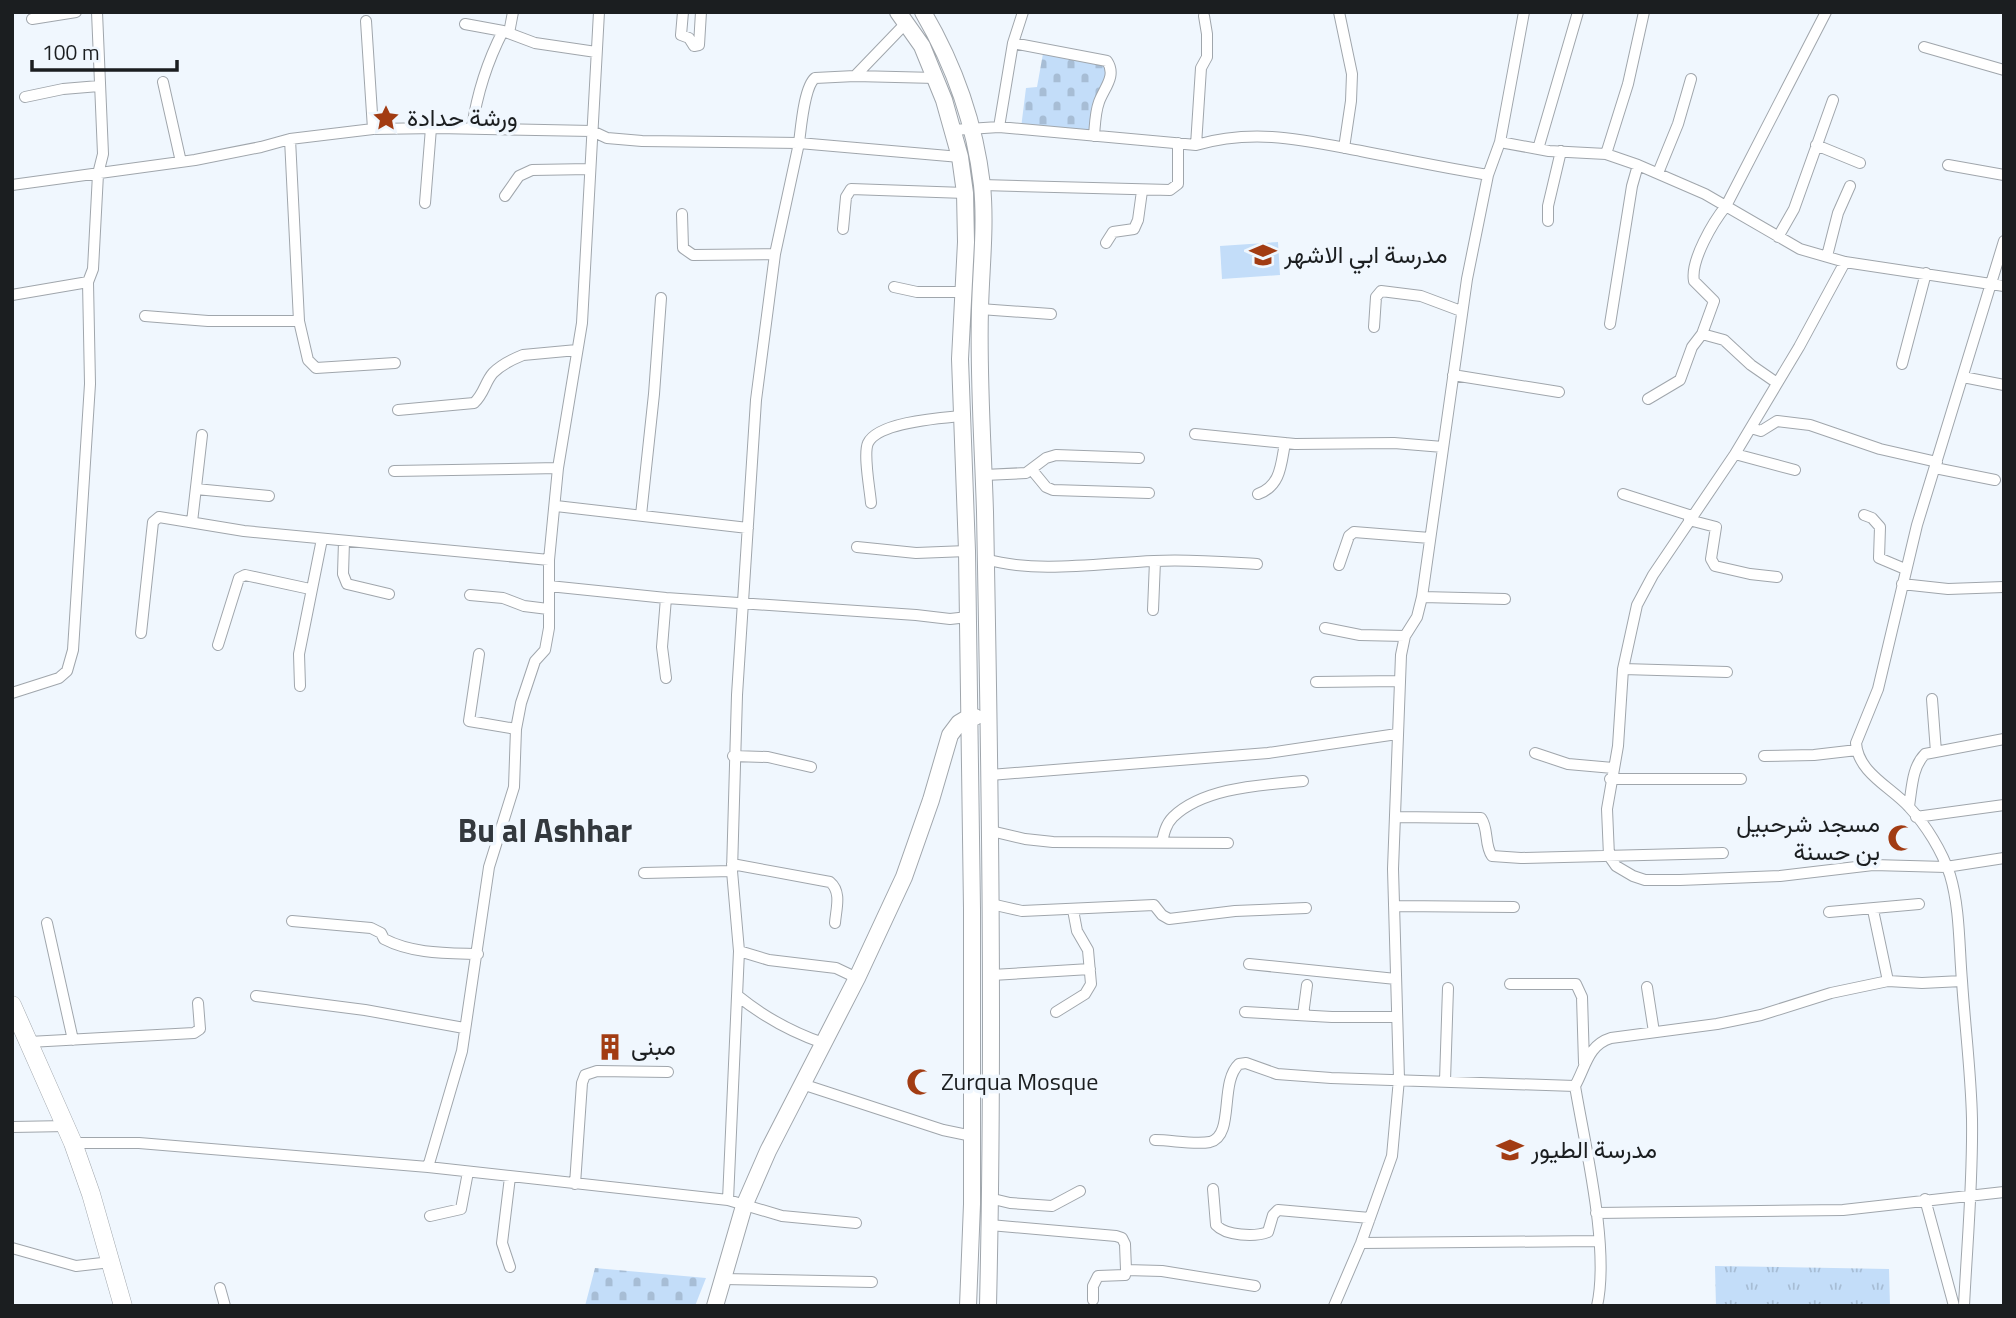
<svg xmlns="http://www.w3.org/2000/svg" width="2016" height="1318" viewBox="0 0 2016 1318" font-family="'Titillium Web',Vazirmatn,sans-serif">
  <style>
    .grass { fill: #c3ddf9 }
    .cemetery { fill: url(#cemetery-stones) }
    .park { fill: url(#park-tufts) }
    .lines { fill: none; stroke-linecap: round; stroke-linejoin: round }
    .street-casing { stroke: #a0a6ac; stroke-width: 12 }
    .secondary-casing { stroke: #a0a6ac; stroke-width: 18 }
    .primary-casing { stroke: #a0a6ac; stroke-width: 19 }
    .street { stroke: #fff; stroke-width: 10 }
    .secondary { stroke: #fff; stroke-width: 16 }
    .primary { stroke: #fff; stroke-width: 18 }
    .labels { text-anchor: middle; stroke-width: 7; stroke-linejoin: round; paint-order: stroke }
    .poi-label { font-size: 24px; fill: #1b1e20; stroke: #f0f7fe; text-anchor: start }
    .district-label { font-size: 32px; font-weight: bold; fill: #33383d; stroke: #f0f7fe }
  </style>
  <defs>
    <pattern id="cemetery-stones" width="16" height="16" patternUnits="userSpaceOnUse" patternTransform="scale(1.75)"><rect width="16" height="16" fill="#c3ddf9"/><path d="M2 7V4a2 2 0 0 1 4 0v3zM10 15v-3a2 2 0 0 1 4 0v3z" fill="#a7bdd5"/></pattern>
    <pattern id="park-tufts" width="24" height="20" patternUnits="userSpaceOnUse" patternTransform="scale(1.75)"><rect width="24" height="20" fill="#c3ddf9"/><path d="M3 7l-1-3M5 7V3M7 7l1-3M15 17l-1-3M17 17v-4M19 17l1-3" fill="none" stroke="#a7bdd5"/></pattern>
  </defs>
  <rect width="100%" height="100%" fill="#f0f7fe"/>
  <path class="grass" d="M1278,242L1280,275L1222,279L1220,246Z"/>
  <path class="cemetery" d="M1044,48L1110,66L1094,136L1021,128L1026,88L1037,87Z
    M595,1268L706,1278L695,1306H585Z"/>
  <path class="park" d="M1715,1266L1889,1269L1890,1306H1716Z"/>
  <g class="lines">
    <defs>
      <path id="street" d="M683,12L681,35L689,38L694,46L699,45L701,12
        M1339,12L1352,74L1351,101L1344,148
        M32,19L76,12
        M366,21L373,129
        M465,24L503,31L535,43L596,52
        M509,33L513,12
        M1013,43L1107,61C1117,76 1104,88 1099,102C1095,113 1095,125 1094,136
        M1924,47L2004,70
        M855,76L906,23
        M163,82L181,162
        M25,97L63,89L99,86
        M999,127L1196,145C1255,128 1303,140 1361,151C1403,159 1446,168 1488,175
        M472,128C477,94 487,62 503,31
        M953,130L999,127L1013,43L1023,12
        M1500,142L1549,151L1606,154L1638,165L1705,194L1800,249L1845,262L2004,286
        M1196,145L1201,68L1207,57V34L1204,16
        M1816,145L1860,163
        M1538,149L1578,12
        M1606,154L1628,84L1644,12
        M1948,165L2004,175
        M1658,173L1678,124L1691,79
        M12,185L195,160L261,147L290,139L373,129L437,128L592,131L607,138L642,141L799,143C801,128 804,87 815,78L855,76L936,78
        M982,185L1170,190L1178,184V143
        M505,196L519,176L532,170L590,169
        M425,203L431,128
        M682,214L683,248L693,255L775,254
        M1548,221V206L1561,151
        M843,229L846,197L851,189L965,193
        M1778,237L1794,209L1833,100
        M1106,243L1113,232L1134,229L1138,220L1142,191
        M1827,256L1838,213L1850,186
        M1845,262L1799,347L1735,454L1653,575L1637,605L1623,669L1618,746L1607,809L1609,856L1616,866L1633,876L1645,880H1680L1780,876L1873,865L1946,867L2004,858
        M894,287L917,292H963
        M12,295L88,282
        M980,309L1051,314
        M145,316L208,321H299L290,139
        M299,321L308,360L316,368L395,363
        M1610,324L1632,186L1638,165
        M1374,327L1376,297L1381,291L1421,296L1461,311
        M1702,334L1724,340L1751,365L1777,383
        M1902,364L1926,273
        M1453,375L1559,392
        M1963,377L2004,385
        M1648,399L1680,380L1692,347L1702,334L1714,301L1694,281C1690,261 1713,222 1726,206L1826,12
        M398,410L474,403C484,394 485,382 493,373C501,365 513,359 523,355L577,350
        M1751,428L1761,431L1777,421L1810,425L1880,449L1937,462
        M1195,434L1295,444L1394,443L1443,447
        M1735,454L1795,470
        M1935,468L1995,480
        M1032,470L1046,487L1053,490L1149,493
        M394,471L558,468
        M984,475L1026,473L1046,458L1056,455L1139,458
        M196,489L269,496
        M1258,494C1281,486 1281,464 1285,443
        M1623,494L1692,516
        M871,503C870,490 863,454 868,443C878,422 940,418 961,416
        M556,506L748,528
        M641,515L654,394L661,298
        M1864,515L1872,518L1880,527L1879,558L1905,569
        M1689,520L1716,527L1711,559L1715,566L1750,574L1777,577
        M192,522L202,435
        M344,541L343,574L347,584L389,594
        M857,547L916,553L967,551
        M986,559C1036,574 1101,563 1154,561C1188,559 1223,562 1257,564
        M1339,565L1349,536L1354,532L1430,538
        M1902,584L1948,589L2004,587
        M549,586L666,598L916,615L950,619L968,617
        M470,595L503,598L524,606L548,609
        M1422,597L1505,599
        M666,598L662,647L666,678
        M1153,610L1155,561
        M1325,628L1360,635L1405,636
        M141,633L153,522L159,517L244,531L549,560
        M218,645L239,578L245,575L310,589
        M479,654L469,721L516,729
        M1623,669L1727,672
        M1316,682L1400,681
        M300,686L299,654L322,539
        M12,693L59,678L67,671L73,650L90,384L88,282L93,269L98,174L103,154L97,12
        M1932,699L1936,752
        M1535,753L1568,764L1613,768
        M733,756L768,757L811,767
        M1764,756L1814,755L1857,750
        M990,775L1268,753L1397,734
        M1610,779H1741
        M1909,806C1912,788 1912,767 1925,754L2004,739
        M1395,817L1481,818C1489,829 1484,845 1492,856L1521,858L1723,853
        M1916,817L2004,805
        M991,831L1025,839L1053,842L1228,843
        M1162,842C1164,833 1166,824 1173,817C1204,787 1263,785 1303,781
        M732,864L830,882C842,892 836,909 835,923
        M644,873L732,871
        M991,904L1022,911L1154,905L1162,915L1169,919L1235,911L1306,908
        M1394,906L1514,907
        M1873,910L1888,981
        M1829,912L1919,904
        M292,921L371,928L381,933L384,939C413,954 446,953 478,954
        M47,923L73,1040
        M739,951L769,960L836,968L857,978
        M1249,964L1396,979
        M992,975L1090,969
        M1510,984H1576L1582,997L1584,1063
        M1647,987L1654,1032
        M256,996L365,1010L464,1028
        M738,996C764,1017 791,1032 823,1043
        M1056,1012L1085,994L1091,984L1088,950L1077,931L1073,910
        M1245,1012L1332,1017H1397
        M1303,1015L1307,985
        M29,1042L194,1033L200,1029L198,1003
        M1445,1081L1448,988
        M802,1084L943,1130L972,1136
        M1575,1086C1586,1066 1588,1045 1611,1038L1717,1024L1761,1015L1831,993L1888,981L1922,983L1962,981
        M12,1127L67,1126
        M1155,1140C1172,1140 1194,1145 1210,1142C1235,1136 1219,1082 1239,1064L1246,1063L1277,1074L1331,1078L1575,1086C1585,1146 1610,1248 1597,1306
        M73,1143H139L428,1167L728,1200L782,1216L856,1223
        M428,1167L462,1051L489,867L514,787L516,729L521,703L535,661L545,650L549,628V560L558,468L582,323L599,12
        M575,1184L582,1083L585,1075L597,1071L668,1072
        M1213,1189L1216,1225C1226,1236 1255,1237 1268,1232L1273,1215L1278,1210L1370,1218
        M989,1198L1010,1203L1052,1206L1080,1191
        M1925,1199L1954,1306
        M728,1200L739,951L732,871L737,695L756,400L775,254L799,143L960,157
        M1596,1213L1843,1210L2004,1192
        M430,1216L461,1209L468,1172
        M990,1225L1116,1236L1122,1238L1125,1244L1126,1270L1162,1271L1255,1286
        M1361,1243L1599,1241
        M12,1248L76,1266L111,1262
        M510,1267L502,1243L510,1177
        M723,1279L872,1282
        M220,1288L225,1306
        M1093,1300V1286L1098,1276L1125,1275L1126,1270
        M1334,1306L1361,1243L1392,1156L1399,1079L1393,869L1401,655L1405,636L1417,617L1422,597L1467,279L1488,175L1500,142L1524,12
        M1964,1306C1967,1244 1973,1182 1972,1119C1971,1073 1965,1027 1962,981C1959,947 1960,908 1950,875C1942,851 1926,825 1909,807C1891,787 1858,773 1856,743L1878,689L1917,525L2004,241"/>
      <path id="secondary" d="M898,12L922,46L944,100L960,157L965,193L966,242L960,359L967,551L972,909V1204L968,1306
        M923,12C954,65 975,124 982,185C986,226 981,268 980,309C978,377 983,445 985,512C990,777 994,1041 988,1306
        M715,1306L744,1206L768,1151L857,978L904,877L931,800L950,735L959,723L969,717H975"/>
      <path id="primary" d="M12,1005L73,1143L91,1194L123,1306"/>
    </defs>
    <use href="#street" class="street-casing"/>
    <use href="#secondary" class="secondary-casing"/>
    <use href="#primary" class="primary-casing"/>
    <use href="#street" class="street"/>
    <use href="#secondary" class="secondary"/>
    <use href="#primary" class="primary"/>
  </g>
  <defs>
    <symbol id="sight-bare" viewBox="-9 -9 18 18"><path d="M0-6L1.8-2.2L6-1.7L2.9 1.2L3.7 5.4L0 3.3L-3.7 5.4L-2.9 1.2L-6-1.7L-1.8-2.2Z" fill="#a23c13" stroke="#f0f7fe" stroke-width="2.5" paint-order="stroke"/></symbol>
    <symbol id="school-bare" viewBox="-9 -9 18 18"><path d="M0-5L7-2L0 1L-7-2ZM-4 1L0 2.5L4 1V4Q0 6-4 4Z" fill="#a23c13" stroke="#f0f7fe" stroke-width="2.5" paint-order="stroke"/></symbol>
    <symbol id="mosque-bare" viewBox="-9 -9 18 18"><path d="M3.5-4.9A6 6 0 1 0 3.5 4.9A5 5 0 1 1 3.5-4.9Z" fill="#a23c13" stroke="#f0f7fe" stroke-width="2.5" paint-order="stroke"/></symbol>
    <symbol id="building-bare" viewBox="-9 -9 18 18"><path d="M-4-6H4V6H1V3H-1V6H-4ZM-2.5-4.3h1.7v1.8h-1.7ZM.8-4.3h1.7v1.8H.8ZM-2.5-1h1.7V.8h-1.7ZM.8-1h1.7V.8H.8Z" fill="#a23c13" stroke="#f0f7fe" stroke-width="2.5" paint-order="stroke"/></symbol>
  </defs>
  <g fill-rule="evenodd">
    <use href="#sight-bare" x="367" y="99" width="38" height="38"/>
    <use href="#school-bare" x="1244" y="236" width="38" height="38"/>
    <use href="#mosque-bare" x="1882" y="819" width="38" height="38"/>
    <use href="#building-bare" x="591" y="1028" width="38" height="38"/>
    <use href="#mosque-bare" x="901" y="1063" width="38" height="38"/>
    <use href="#school-bare" x="1491" y="1131" width="38" height="38"/>
  </g>
  <g class="labels">
    <g class="poi-label">
      <text x="407" y="126">ورشة حدادة</text>
      <text x="1284" y="263">مدرسة ابي الاشهر</text>
      <text x="1880" y="832" text-anchor="end">مسجد شرحبيل<tspan x="1880" dy="28">بن حسنة</tspan></text>
      <text x="631" y="1055">مبنى</text>
      <text x="941" y="1090">Zurqua Mosque</text>
      <text x="1531" y="1158">مدرسة الطيور</text>
    </g>
    <g class="district-label">
      <text x="545" y="842">Bu al Ashhar</text>
    </g>
  </g>
  <rect width="2016" height="1318" fill="none" stroke="#1b1e20" stroke-width="28"/>
  <path d="M32 60v10h145v-10" fill="none" stroke="#1b1e20" stroke-width="3.5"/>
  <text x="42" y="60" font-size="21" fill="#1b1e20" stroke="#f0f7fe" stroke-width="5" paint-order="stroke">100 m</text>
</svg>
